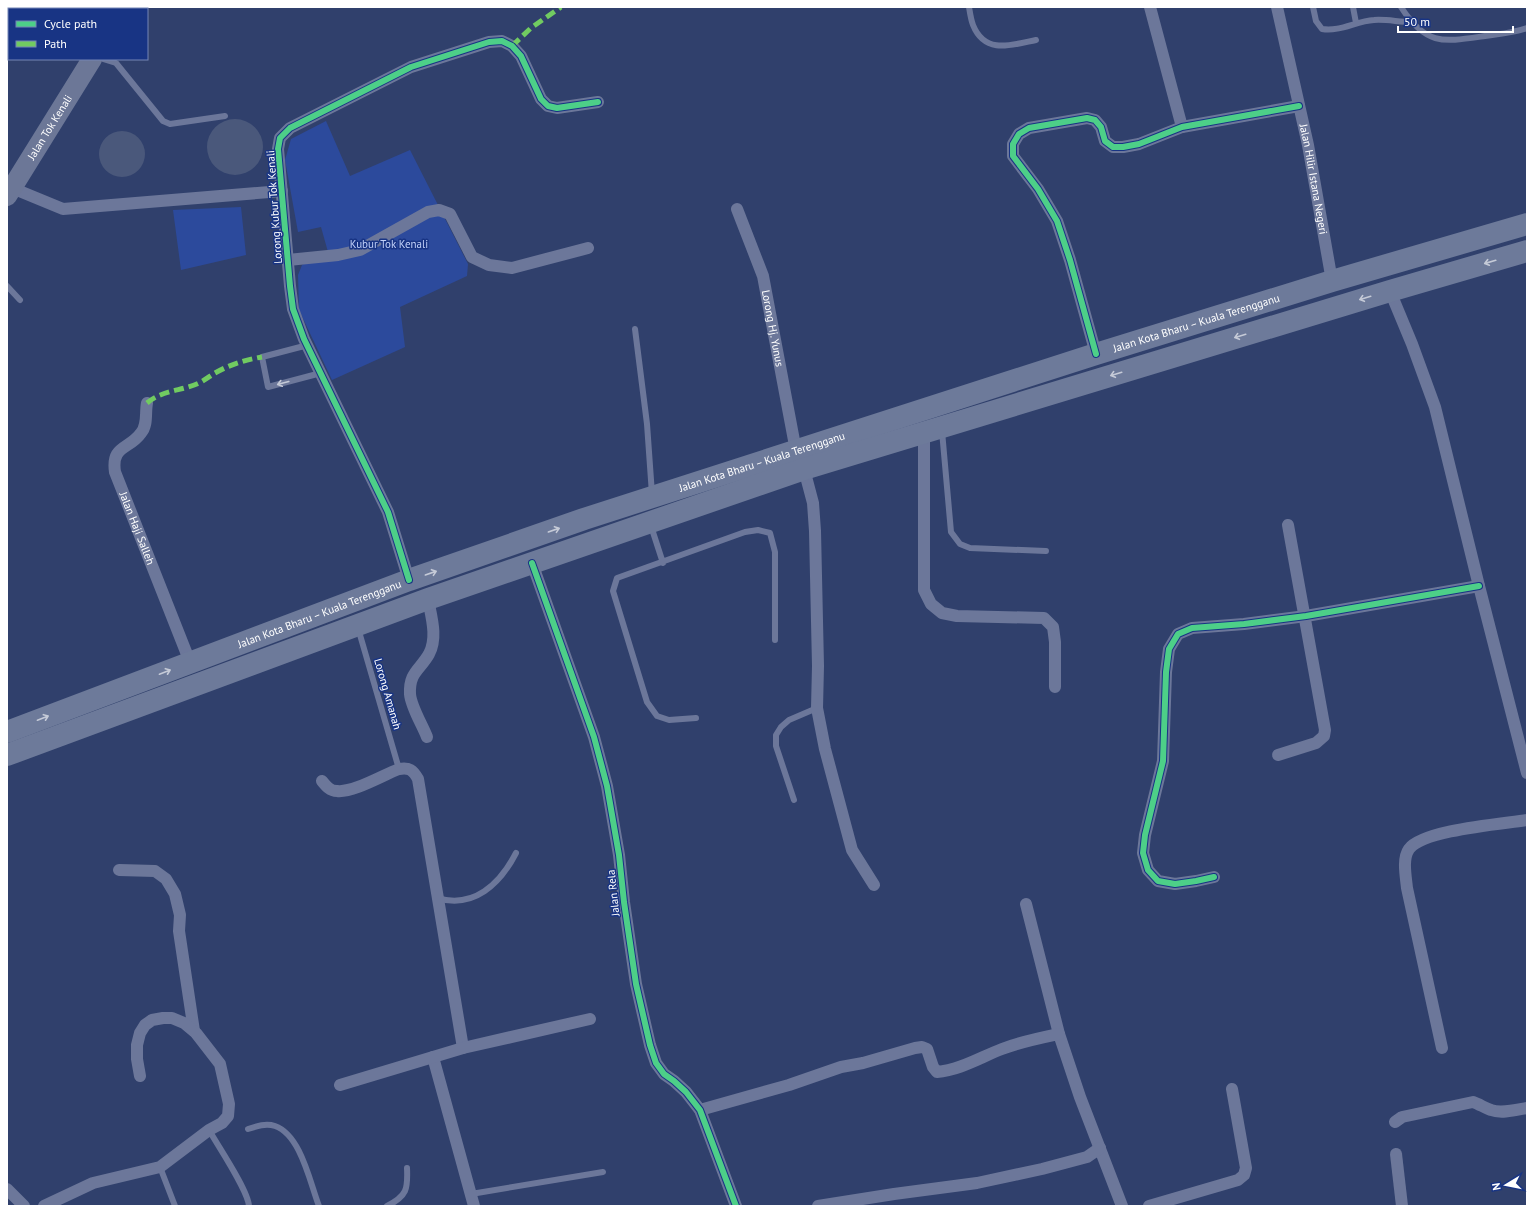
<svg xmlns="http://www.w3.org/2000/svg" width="1534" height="1213" viewBox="0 0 1534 1213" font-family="'PT Sans',sans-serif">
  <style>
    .green { fill: #2c4a9c }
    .building { fill: #4a587b }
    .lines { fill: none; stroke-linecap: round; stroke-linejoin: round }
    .lane { stroke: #6c779a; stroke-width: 6 }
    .street { stroke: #6c779a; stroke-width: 12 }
    .primary { stroke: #6c7797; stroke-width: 20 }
    .highway { stroke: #6d7a9a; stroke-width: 22 }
    .quiet { stroke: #71cb61; stroke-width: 5; stroke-dasharray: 10 5; stroke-linecap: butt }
    .cycleway-casing { stroke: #183484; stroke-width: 8 }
    .cycleway { stroke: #4dcf88; stroke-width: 6 }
    .oneway { stroke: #c5cad7 }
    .oneway2 { stroke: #c4c9d7 }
    .labels { text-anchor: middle; stroke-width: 3; stroke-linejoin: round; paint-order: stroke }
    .street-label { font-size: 11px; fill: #fff; stroke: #183484 }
    .park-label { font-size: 11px; fill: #c2d1f9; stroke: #183484 }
  </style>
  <rect width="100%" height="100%" fill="#30406c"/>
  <path class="green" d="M326,121L350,176L410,150L468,264L467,276L400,307L405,347L332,380L299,310L298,275L302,265L328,252L321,227L298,232L285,160L291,139Z
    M241,207L246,255L181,270L173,210Z"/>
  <path class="building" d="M207 147a28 28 0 1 1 56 0a28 28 0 1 1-56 0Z
    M99 154a23 23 0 1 1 46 0a23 23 0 1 1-46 0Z"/>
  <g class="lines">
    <path class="lane" d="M969,7C970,13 971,20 973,25C985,55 1012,45 1036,40
      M1313,7L1316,21L1322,29C1340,32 1356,21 1374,20C1386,19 1399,22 1411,22
      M1353,7L1356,23
      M1401,7C1426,46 1443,42 1485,36C1499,34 1514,33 1527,28
      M103,59L116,63L163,121L170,124L225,116
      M7,286L20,300
      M635,329L647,424L652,494
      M308,345L262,357L268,387L321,373
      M942,431L951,532L960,544L970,548L1046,551
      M651,526L663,563
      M358,628L399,769
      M696,718L669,720L657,716L647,702L613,591L617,578L745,532L758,530L770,533L775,552V640
      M794,800L776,746V735L781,727L789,720L817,708
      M437,898C474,909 500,884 516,853
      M248,1129C257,1126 266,1123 275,1126C301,1135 310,1183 319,1206
      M209,1130C218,1146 248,1190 249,1206
      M160,1167L175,1206
      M471,1194L603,1172
      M387,1206C407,1196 408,1189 407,1168"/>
    <g class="street">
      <path d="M1150,7L1182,127"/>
      <path id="s1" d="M1277,7L1308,145L1332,281"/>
      <path d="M12,188L63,209L282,191"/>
      <path id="s2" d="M737,209L763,276L796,451"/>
      <path d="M288,260L338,255L360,250L428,212L439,210L450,214L472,257L489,265L512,268L588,248"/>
      <path d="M1390,291L1412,344L1435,407L1479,586L1527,773"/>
      <path d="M1096,354L1070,260L1057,221L1038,189L1013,156V144L1019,134L1029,128L1087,118L1095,120L1101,127L1105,141L1113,147H1123L1139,144L1182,127L1299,106"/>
      <path id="s3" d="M147,403C145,413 148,425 141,433C129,450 111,445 115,472L190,662"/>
      <path d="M924,432V590L931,604L942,613L957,616L1044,618L1053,627L1055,642V687"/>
      <path d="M804,469L813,503L815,531L818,666L817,708L825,749L852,850L874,885"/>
      <path d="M532,563L594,737L607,786L619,855L624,902L636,984L650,1045L656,1063L664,1074L674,1081L686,1092L700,1110L736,1206"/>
      <path d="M409,580L388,512L304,339L293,309L290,286L278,149L280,138L290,128L411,67L489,42L502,41L512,46L521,56L541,99L548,106L557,108L598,102"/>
      <path d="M427,737C422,724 411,707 410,694C409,672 420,670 429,654C438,637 431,616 428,599"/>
      <path d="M1278,755L1316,743L1324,736L1325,730L1288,525"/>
      <path d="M322,781C326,786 330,791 337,791C353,793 383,775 399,769C409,767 413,770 418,779L463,1048"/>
      <path d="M119,870L155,871L166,879L175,894L180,915L179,931L194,1031"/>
      <path d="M1214,877L1196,881L1175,884L1158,881L1148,870L1143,853L1145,835L1163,761L1166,672L1169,649L1178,634L1192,628L1244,624L1306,616L1479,586"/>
      <path d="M1026,904L1059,1034L1080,1097L1122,1206"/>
      <path d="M1442,1048L1407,888C1406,877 1402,859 1409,849C1423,830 1502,824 1527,820"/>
      <path d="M433,1057L474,1206"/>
      <path d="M340,1085L463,1048L590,1019"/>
      <path d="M700,1110L789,1085L841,1067L863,1063L915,1048L922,1047L927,1049L933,1067L937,1072C960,1070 981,1057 1002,1049C1020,1042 1040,1038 1059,1034"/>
      <path d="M1395,1122L1402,1117L1473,1102C1479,1104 1485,1108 1491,1110C1501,1114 1516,1110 1527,1108"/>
      <path d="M1396,1154L1402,1206"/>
      <path d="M7,1189L24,1206"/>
      <path d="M44,1206L93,1183L160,1167L209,1130L222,1123L228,1116L229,1104L220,1064L196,1033L184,1023L172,1018H163L152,1020L145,1025L140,1033L137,1045V1059L140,1076"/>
      <path d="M818,1206L894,1194L977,1183L1042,1169L1087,1157L1100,1148"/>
      <path d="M1149,1206L1238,1180L1244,1175L1246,1168L1232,1089"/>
    </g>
    <g class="primary">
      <path d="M123,9L124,7"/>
      <path id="s4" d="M7,196L92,59"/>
    </g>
    <g class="highway">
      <path id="s5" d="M7,732L409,580L584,519L1096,354L1332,281L1527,224"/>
      <path d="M7,755L428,599L804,469L1390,291L1527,251"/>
    </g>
    <path class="quiet" d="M512,46L531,28L561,7
      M147,403C162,390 182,391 199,383C205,380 210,376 215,373C231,364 245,360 262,357"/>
    <defs>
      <path id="cycleway" d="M1096,354L1070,260L1057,221L1038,189L1013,156V144L1019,134L1029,128L1087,118L1095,120L1101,127L1105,141L1113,147H1123L1139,144L1182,127L1299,106
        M532,563L594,737L607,786L619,855L624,902L636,984L650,1045L656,1063L664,1074L674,1081L686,1092L700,1110L736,1206
        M409,580L388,512L304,339L293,309L290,286L278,149L280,138L290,128L411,67L489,42L502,41L512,46L521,56L541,99L548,106L557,108L598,102
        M1214,877L1196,881L1175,884L1158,881L1148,870L1143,853L1145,835L1163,761L1166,672L1169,649L1178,634L1192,628L1244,624L1306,616L1479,586"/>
    </defs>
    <use href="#cycleway" class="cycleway-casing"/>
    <use href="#cycleway" class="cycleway"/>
  </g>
  <defs><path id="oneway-shaft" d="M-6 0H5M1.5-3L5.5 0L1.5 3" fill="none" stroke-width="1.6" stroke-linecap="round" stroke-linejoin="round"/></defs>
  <g class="oneway">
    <use href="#oneway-shaft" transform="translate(1490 262) rotate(164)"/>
    <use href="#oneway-shaft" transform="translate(1365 298) rotate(163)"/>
    <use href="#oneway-shaft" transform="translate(1240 336) rotate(163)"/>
    <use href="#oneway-shaft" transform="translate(1116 374) rotate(163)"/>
    <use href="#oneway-shaft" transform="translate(554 530) rotate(-19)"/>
    <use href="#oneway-shaft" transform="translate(431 573) rotate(-19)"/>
    <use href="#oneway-shaft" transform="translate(165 672) rotate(-21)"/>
    <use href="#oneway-shaft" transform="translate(43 718) rotate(-21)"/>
  </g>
  <use class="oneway2" href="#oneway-shaft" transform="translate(283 383) rotate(165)"/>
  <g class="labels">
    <g class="street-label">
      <text dy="4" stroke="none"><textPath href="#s4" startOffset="81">Jalan Tok Kenali</textPath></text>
      <text dy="4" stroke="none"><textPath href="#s1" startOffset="176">Jalan Hilir Istana Negeri</textPath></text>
      <text transform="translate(274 207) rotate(-94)" y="4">Lorong Kubur Tok Kenali</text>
      <text dy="4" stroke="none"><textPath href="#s5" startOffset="1258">Jalan Kota Bharu – Kuala Terengganu</textPath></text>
      <text dy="4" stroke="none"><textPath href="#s2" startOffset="125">Lorong Hj. Yunus</textPath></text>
      <text dy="4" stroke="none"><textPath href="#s5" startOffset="802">Jalan Kota Bharu – Kuala Terengganu</textPath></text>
      <text dy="4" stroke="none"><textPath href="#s3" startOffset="142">Jalan Haji Salleh</textPath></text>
      <text dy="4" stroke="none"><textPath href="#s5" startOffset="334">Jalan Kota Bharu – Kuala Terengganu</textPath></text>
      <text transform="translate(388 694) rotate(74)" y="4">Lorong Amanah</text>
      <text transform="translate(613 893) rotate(-96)" y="4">Jalan Rela</text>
    </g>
    <g class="park-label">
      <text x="389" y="248">Kubur Tok Kenali</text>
    </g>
  </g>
  <rect width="1534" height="1213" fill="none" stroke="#ffffff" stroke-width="16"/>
  <rect x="8" y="8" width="140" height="52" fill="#183484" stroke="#7485b5"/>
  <rect x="16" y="21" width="20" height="6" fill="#4dcf88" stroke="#7485b5"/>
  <text x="44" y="28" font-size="12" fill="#ffffff">Cycle path</text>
  <rect x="16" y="41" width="20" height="6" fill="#71cb61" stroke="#7485b5"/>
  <text x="44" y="48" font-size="12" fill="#ffffff">Path</text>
  <g transform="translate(1506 1185) rotate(260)" stroke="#183484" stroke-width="3" paint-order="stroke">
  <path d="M0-3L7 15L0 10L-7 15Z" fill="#ffffff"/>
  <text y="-6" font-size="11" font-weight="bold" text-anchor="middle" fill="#ffffff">N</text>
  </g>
  <path d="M1398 26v6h115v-6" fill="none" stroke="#ffffff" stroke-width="2"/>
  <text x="1404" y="26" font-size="12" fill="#ffffff" stroke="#183484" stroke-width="3" paint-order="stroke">50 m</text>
</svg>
